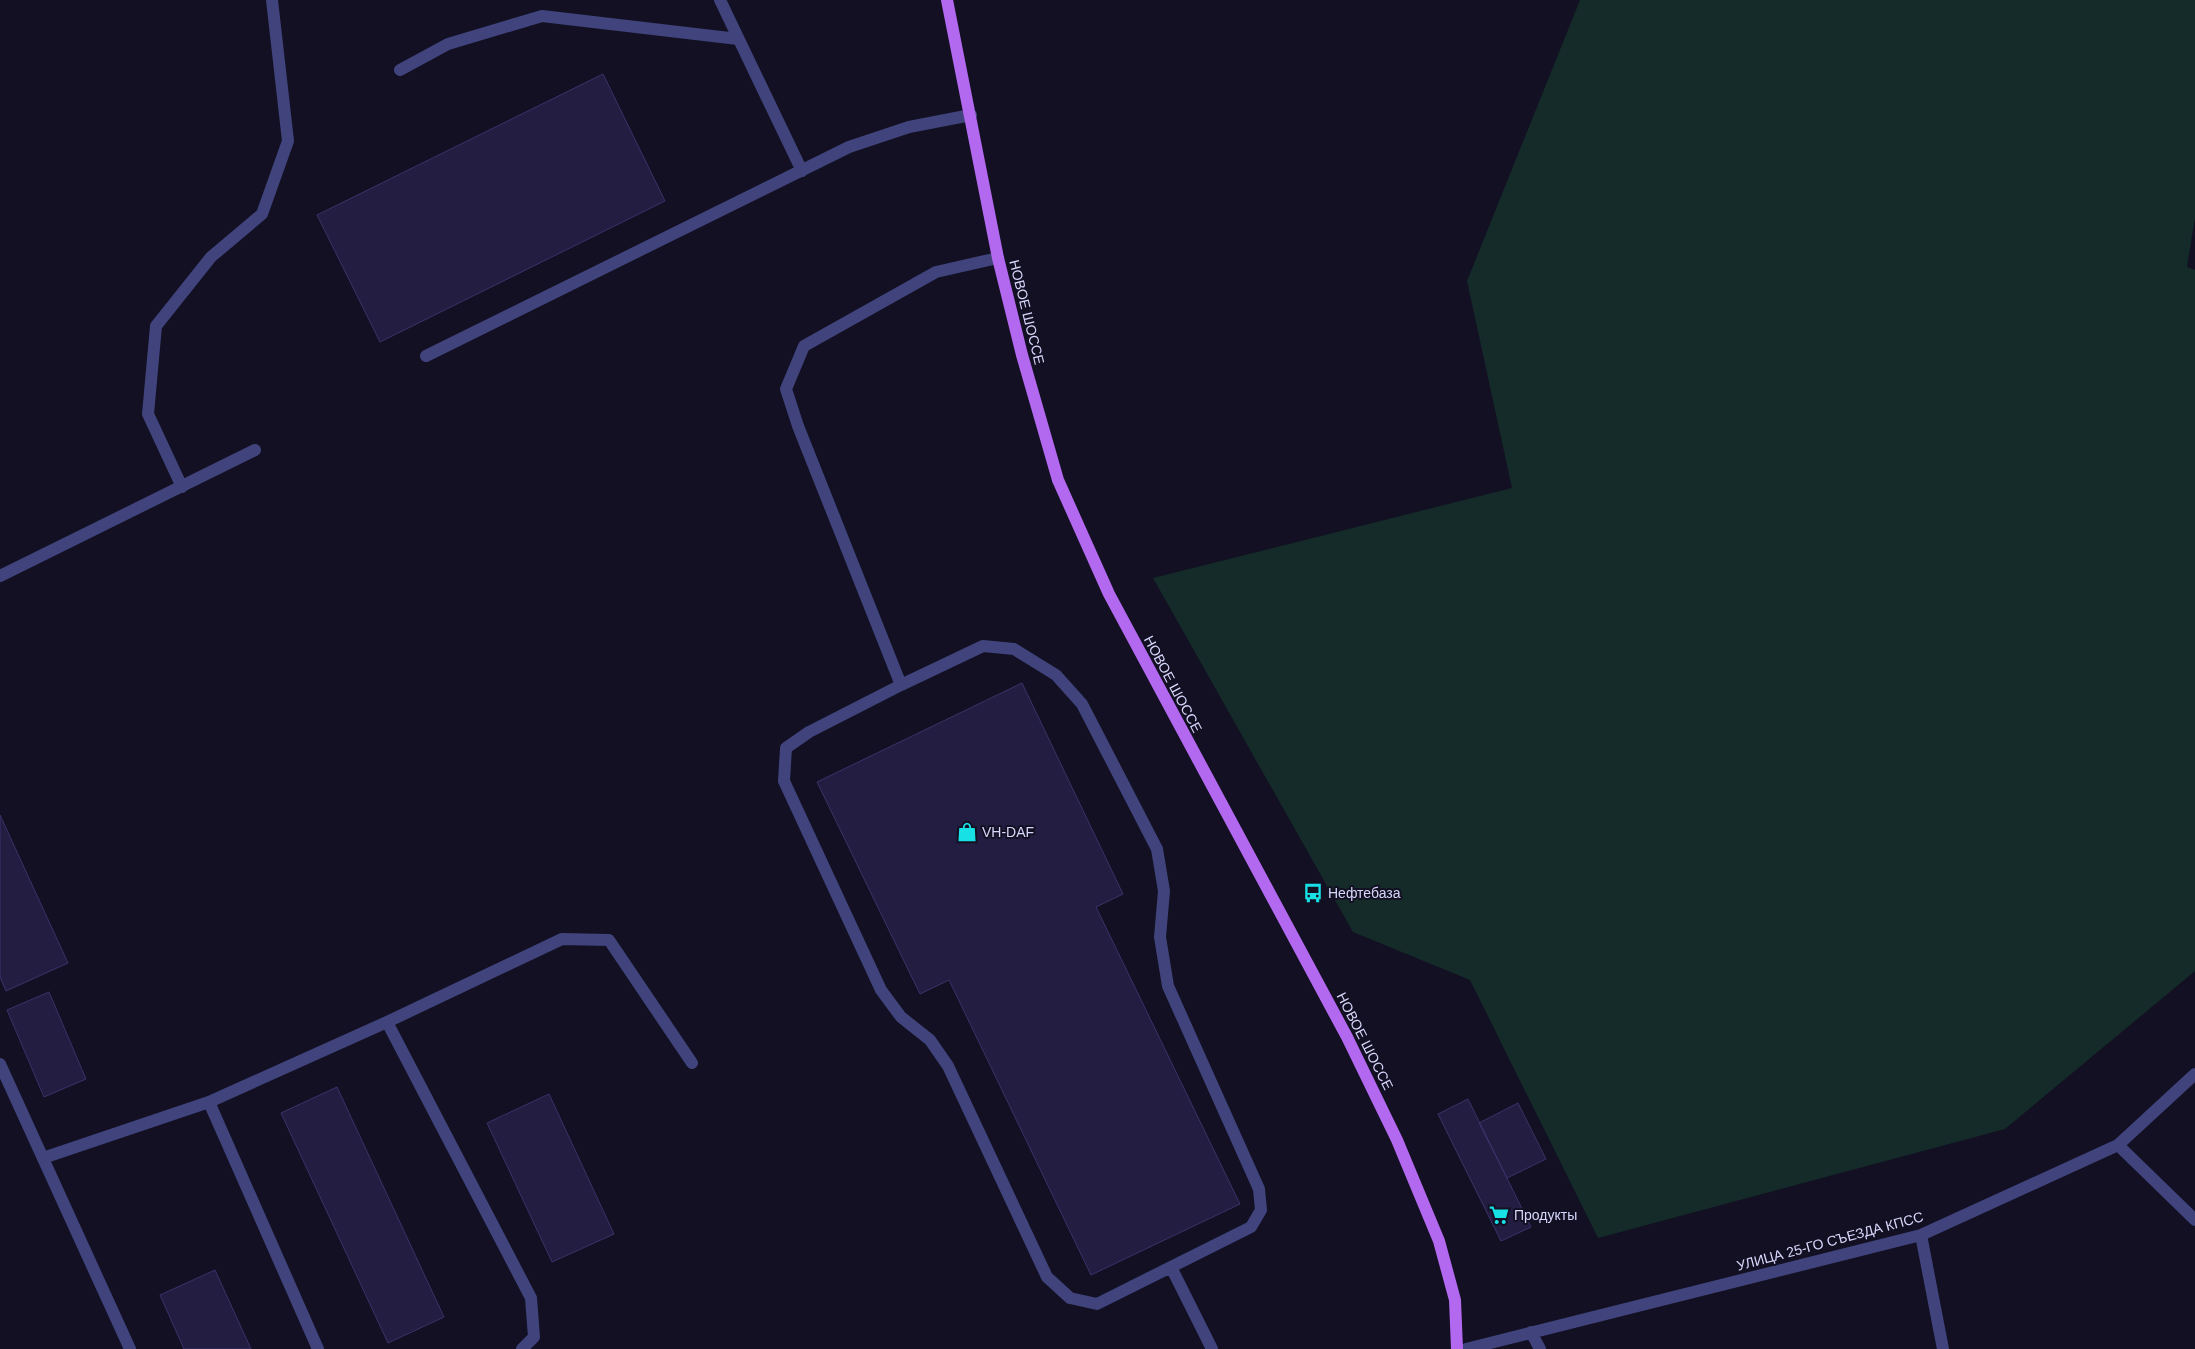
<svg xmlns="http://www.w3.org/2000/svg" width="2195" height="1349" viewBox="0 0 2195 1349" font-family="Helvetica,sans-serif">
  <style>
    .green { fill: #142b29 }
    .building { fill: #231e41; stroke: #39336b }
    .lines { fill: none; stroke-linecap: round; stroke-linejoin: round }
    .minor { stroke: #40437c; stroke-width: 12 }
    .major { stroke: #b268ef; stroke-width: 12 }
    .labels { text-anchor: middle; stroke-width: 4; stroke-linejoin: round; paint-order: stroke }
    .street-label { font-size: 14px; fill: #d7d6fb; stroke: #121022 }
    .poi-label { font-size: 14px; fill: #d7d6fb; stroke: #121022; text-anchor: start }
  </style>
  <rect width="100%" height="100%" fill="#121022"/>
  <path class="green" d="M1580,0H2195V218L2187,267L2195,270V971L2005,1129L1598,1238L1470,980L1353,932L1153,578L1512,488L1467,281Z"/>
  <path class="building" d="M603,74L665,201L380,342L317,215Z
    M1022,683L1123,894L1096,907L1240,1204L1091,1275L949,980L920,994L817,782Z
    M0,815L68,963L6,991L0,977Z
    M49,992L86,1079L44,1097L7,1010Z
    M337,1087L444,1317L388,1343L281,1113Z
    M549,1094L614,1234L552,1262L487,1123Z
    M1468,1099L1531,1227L1501,1241L1438,1114Z
    M1518,1103L1546,1159L1507,1178L1479,1123Z
    M215,1270L251,1349H184L160,1295Z"/>
  <g class="lines">
    <path class="minor" d="M720,0L802,171
      M400,70L448,44L542,16L738,39
      M426,356L849,147L909,127L971,115
      M182,487L148,414L156,326L211,257L262,214L288,141L272,0
      M0,576L255,450
      M901,685L983,646L1014,649L1056,675L1082,704L1157,849L1164,891L1160,937L1168,986L1259,1189L1261,1210L1251,1227L1097,1304L1070,1298L1047,1277L948,1066L930,1040L901,1017L881,990L784,781L786,748L809,732L901,685L798,426L786,389L804,346L936,272L998,258
      M387,1022L531,1298L534,1337L522,1349
      M0,1064L130,1349
      M209,1102L318,1349
      M2118,1145L2195,1220
      M43,1158L209,1102L387,1022L562,939L609,940L692,1063
      M1921,1235L1943,1349
      M1171,1267L1212,1349
      M1531,1332L1540,1349
      M1466,1349L1921,1235L2118,1145L2195,1074"/>
    <path class="major" d="M947,0L998,258L1022,355L1058,480L1109,594L1347,1037L1397,1140L1439,1241L1455,1300L1457,1349"/>
  </g>
  <defs>
    <symbol id="shop-bare" viewBox="-9 -9 18 18"><path d="M-5-2.5h2.3a2.7 3.5 0 0 1 5.4 0H5L5.5 6h-11ZM-1.5-2.5h3a1.5 2.3 0 0 0-3 0Z" fill="#18e1e5" stroke="#121022" stroke-width="2.5" paint-order="stroke"/></symbol>
    <symbol id="bus-bare" viewBox="-9 -9 18 18"><path d="M-5-6H5V4H4V6H2V4H-2V6H-4V4H-5ZM-3.5-4V0h7V-4ZM-3.5 1.2v1.5H-2V1.2ZM2 1.2v1.5H3.5V1.2Z" fill="#18e1e5" stroke="#121022" stroke-width="2.5" paint-order="stroke"/></symbol>
    <symbol id="supermarket-bare" viewBox="-9 -9 18 18"><path d="M-6-5.5h2.5l.6 2H6L4.5 2H-2.5L-4.4-4H-6ZM-1.5 3.2a1.3 1.3 0 1 0 .1 0ZM3 3.2a1.3 1.3 0 1 0 .1 0Z" fill="#18e1e5" stroke="#121022" stroke-width="2.5" paint-order="stroke"/></symbol>
  </defs>
  <g fill-rule="evenodd">
    <use href="#shop-bare" x="953" y="818" width="28" height="28"/>
    <use href="#bus-bare" x="1299" y="879" width="28" height="28"/>
    <use href="#supermarket-bare" x="1485" y="1201" width="28" height="28"/>
  </g>
  <g class="labels">
    <g class="street-label">
      <text transform="translate(1027 312) rotate(76)" y="5">НОВОЕ ШОССЕ</text>
      <text transform="translate(1173 684) rotate(62)" y="5">НОВОЕ ШОССЕ</text>
      <text transform="translate(1365 1041) rotate(63)" y="5">НОВОЕ ШОССЕ</text>
      <text transform="translate(1830 1241) rotate(-15)" y="5">УЛИЦА 25-ГО СЪЕЗДА КПСС</text>
    </g>
    <g class="poi-label">
      <text x="982" y="837">VH-DAF</text>
      <text x="1328" y="898">Нефтебаза</text>
      <text x="1514" y="1220">Продукты</text>
    </g>
  </g>
</svg>
